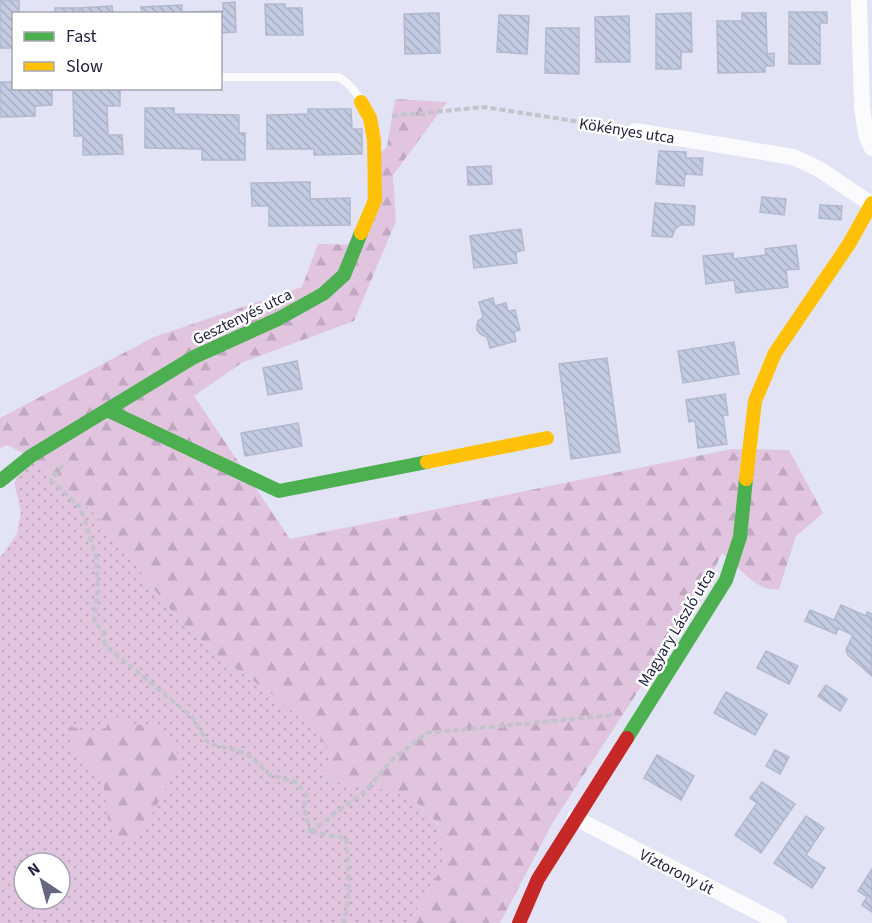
<svg xmlns="http://www.w3.org/2000/svg" width="872" height="923" viewBox="0 0 872 923" font-family="'Source Sans 3',sans-serif">
  <style>
    .grass { fill: url(#grass-dots); fill-rule: evenodd }
    .forest { fill: url(#forest-firs) }
    .building { fill: url(#building-back-hatch); stroke: #b2b9ce; stroke-width: 1.5 }
    .lines { fill: none; stroke-linecap: round; stroke-linejoin: round }
    .path { stroke: #c4c4cd; stroke-width: 4; stroke-dasharray: 6 3; stroke-linecap: butt }
    .lane { stroke: #fbfbfd; stroke-width: 8 }
    .street { stroke: #fbfbfd; stroke-width: 16 }
    .fast { stroke: #4caf50; stroke-width: 14 }
    .slow { stroke: #ffc107; stroke-width: 14 }
    .jam { stroke: #c62828; stroke-width: 14 }
    .labels { text-anchor: middle; stroke-width: 5; stroke-linejoin: round; paint-order: stroke }
    .street-label { font-size: 16px; fill: #222340; stroke: #fff }
  </style>
  <defs>
    <pattern id="grass-dots" width="8" height="8" patternUnits="userSpaceOnUse" patternTransform="scale(1.5)"><rect width="8" height="8" fill="#e1c4de"/><path d="M2 2h.1M6 6h.1" fill="none" stroke="#c1a8c0" stroke-width="1.8" stroke-linecap="round"/></pattern>
    <pattern id="forest-firs" width="22" height="20" patternUnits="userSpaceOnUse" patternTransform="scale(1.5)"><rect width="22" height="20" fill="#e1c4de"/><path d="M5 1l3.5 6h-7zM16 11l3.5 6h-7z" fill="#c1a8c0"/></pattern>
    <pattern id="building-back-hatch" width="6" height="6" patternUnits="userSpaceOnUse" patternTransform="scale(1.5)"><rect width="6" height="6" fill="#c2cbe2"/><path d="M-1 5l2 2M0 0l6 6M5-1l2 2" fill="none" stroke="#a6aec3"/></pattern>
  </defs>
  <rect width="100%" height="100%" fill="#e2e3f4"/>
  <path class="grass" d="M37,460L52,476L97,516L177,618L217,655L273,695L310,726L332,753L324,780L389,790L413,799L439,826L445,863L416,911L412,923H0V556L3,554L17,534L21,512L15,486L16,478ZM24,863H60V899H24Z"/>
  <path class="forest" d="M395,99L447,102L393,175L396,221L354,321L243,362L194,396L290,539L732,449L789,450L823,513L796,536L779,589C756,593 738,565 722,553L705,588L553,822L500,923H412L416,911L445,863L439,825L413,799L389,790L324,780L332,753L310,726L273,695L217,655L177,618L97,516L52,476L37,460L7,445L0,448V418L154,337L302,287L318,244L365,245L369,164L387,147Z
    M111,715L135,724L157,728L175,747L180,762L147,823L133,839L120,843L114,837L108,818L103,781L79,755L70,740V726L88,732L106,728Z"/>
  <path class="building" d="M0,0H19V14H14V48H0Z
    M235,2L236,32L220,33V14H182V12L223,11V3Z
    M265,4H285V8H302L303,35H266Z
    M182,5V14H142L141,7Z
    M112,6L113,14H79V8Z
    M55,8H79V14H55Z
    M789,12H827V23H820V64H789Z
    M439,13L440,53L405,54L404,14Z
    M691,13L692,52H681V69H656V14Z
    M742,13H766L767,54L774,53V66H765V72L718,73L717,21H742Z
    M499,15L529,16L527,54L497,52Z
    M629,16L630,62H596L595,17Z
    M546,28H579V74L545,73Z
    M0,82H14V88H52V105L35,106V116L0,117Z
    M120,89V106H107L108,135H122L123,154L83,155V136H74L73,90Z
    M145,108H174V114L239,115V133H245V160H202V149L145,148Z
    M308,109H351L352,129H362V154L314,155V149H267V115L308,114Z
    M659,151L686,152V158H703L702,175L685,174L684,186L656,184Z
    M491,166L492,184L468,185L467,167Z
    M310,182V199L350,198V225L269,226V206H252L251,183Z
    M762,197L786,199L784,215L760,212Z
    M655,203L695,206L694,225H681L675,229L672,237L652,236Z
    M820,205L842,206L841,220L819,218Z
    M521,229L524,250L516,252L517,263L474,268L470,236Z
    M796,245L799,269L786,270L788,287L736,293L734,280L706,284L703,256L733,253V259L766,255L765,249Z
    M493,298L495,306L506,303L508,311L515,310L520,330L514,332L516,341L490,348L487,337L480,334L477,330V325L478,321L483,317L479,302Z
    M734,342L739,374L683,383L678,351Z
    M607,358L620,452L571,459L559,364Z
    M297,361L302,389L268,395L263,368Z
    M725,394L728,415H723L727,444L698,448L695,421L689,422L686,400Z
    M298,423L302,446L245,456L241,433Z
    M841,605L866,616L867,612L872,614V676L848,655L846,650L853,635L838,628L836,634L805,621L810,610L834,620Z
    M766,651L798,666L789,684L757,668Z
    M826,685L847,699L840,711L818,696Z
    M726,692L767,714L755,735L714,713Z
    M775,750L789,757L780,774L766,766Z
    M657,755L694,776L681,800L644,778Z
    M762,782L795,804L761,853L735,835L757,803L750,798Z
    M806,816L824,828L806,855L825,868L812,888L774,863Z
    M872,869V912L862,905L867,897L858,891Z"/>
  <g class="lines">
    <path class="path" d="M392,116L484,107L619,128
      M63,465L51,480L81,508L96,557L98,589L94,622L103,631L105,644L117,655L192,717L208,743L246,753L270,775L296,782L306,794L304,807L310,832
      M310,832L364,792L394,758L427,733L615,715
      M311,832L346,838C348,866 352,896 343,923"/>
    <path class="lane" d="M220,77H339C348,83 354,89 360,99"/>
    <path class="street" d="M859,0L862,106L866,135L872,148
      M635,131L793,157L819,169L871,204
      M575,818L779,923"/>
    <path class="fast" d="M107,410L279,491L427,462
      M0,481L31,456L194,357L278,319L323,294L344,275L361,233
      M627,738L726,580L740,537L746,479"/>
    <path class="slow" d="M361,102L370,118L374,140L375,200L361,233
      M427,462L547,438
      M746,479L755,401L775,353L849,244L872,203"/>
    <path class="jam" d="M519,923L538,879L627,738"/>
  </g>
  <g class="labels">
    <g class="street-label">
      <text transform="translate(627 130) rotate(9)" y="6">Kökényes utca</text>
      <text transform="translate(242 316) rotate(-26)" y="6">Gesztenyés utca</text>
      <text transform="translate(676 627) rotate(-59)" y="6">Magyary László utca</text>
      <text transform="translate(677 871) rotate(27)" y="6">Víztorony út</text>
    </g>
  </g>
  <rect x="12" y="12" width="210" height="78" fill="#ffffff" stroke="#a7a7b3" stroke-width="1.5"/>
  <rect x="24" y="32" width="30" height="9" fill="#4caf50" stroke="#a7a7b3" stroke-width="1.5"/>
  <text x="66" y="42" font-size="18" fill="#222340">Fast</text>
  <rect x="24" y="62" width="30" height="9" fill="#ffc107" stroke="#a7a7b3" stroke-width="1.5"/>
  <text x="66" y="72" font-size="18" fill="#222340">Slow</text>
  <g transform="translate(42 881) rotate(324)"><circle r="28" fill="#ffffff" stroke="#a7a7b3" stroke-width="1.5"/>
  <path d="M0-4.5L10 22L0 15L-10 22Z" fill="#65667f"/>
  <text y="-9" font-size="16" font-weight="bold" text-anchor="middle" fill="#222340">N</text>
  </g>
</svg>
